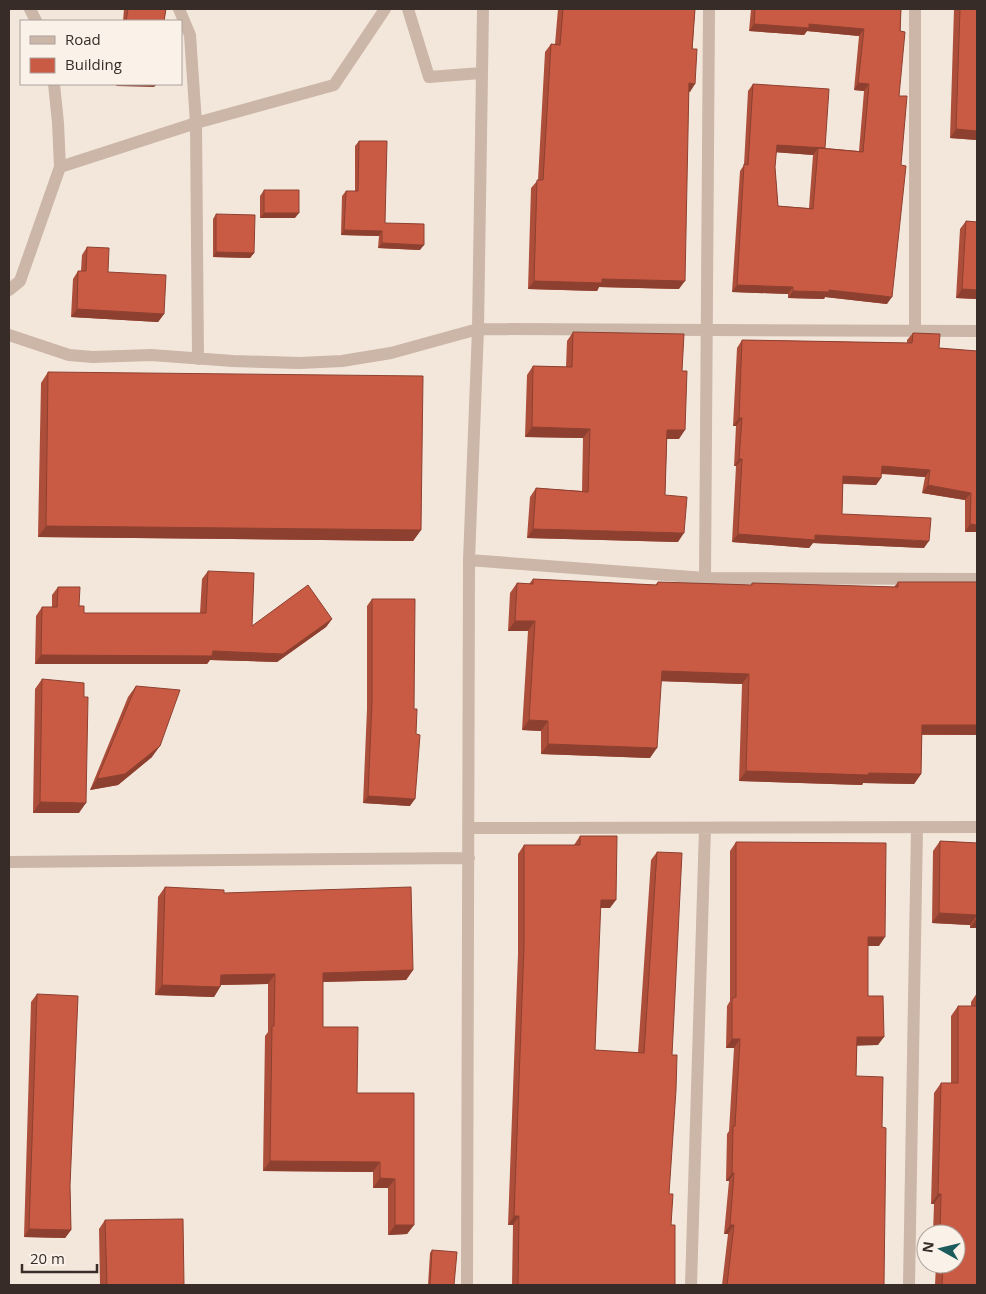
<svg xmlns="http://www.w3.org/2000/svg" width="986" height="1294" viewBox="0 0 986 1294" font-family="'Open Sans',sans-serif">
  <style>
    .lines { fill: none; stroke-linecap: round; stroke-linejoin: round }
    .minor { stroke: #cbb6a8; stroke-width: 12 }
    .wall { fill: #ad4e3a; fill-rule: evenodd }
    .shaded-wall { fill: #8d4030 }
    .building { fill: #c95b44; stroke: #8d4030 }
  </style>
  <rect width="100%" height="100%" fill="#f3e7dc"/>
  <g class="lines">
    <path class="minor" d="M30,9L36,21
      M179,9L190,35L196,123L198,359
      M408,9L429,77L481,73
      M60,167L196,123L334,85L385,9
      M9,290L20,281L60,167L58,123L54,84
      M915,330V9
      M9,335L69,355L93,357L151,355L233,361L300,363L342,361L391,353L478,329L977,331
      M469,560L705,578L977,579
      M705,578L709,9
      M469,828L977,827
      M9,862L469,858
      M467,1285L469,560L478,329L483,9
      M691,1285L705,828
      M909,1285L917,828"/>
  </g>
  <path class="wall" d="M124,9H166L164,21H123Z
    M558,9H695L690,92L689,91L679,289L599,287L597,291L528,289L531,188L538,180L545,52L551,44H555Z
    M751,9H901L899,96L887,304L825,297L824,299L788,298V294L732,292L740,171L744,165L748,91L753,84L825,148L859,151L864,91L854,90L859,36L807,31L804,35L749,31ZM776,152L813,155L809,208L778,206L775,167Z
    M954,9H977V140L950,138Z
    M359,141L385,223L420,250L378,248L379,236L341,235L342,196L346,191H355V146Z
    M264,190L295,218H260V196Z
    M216,214L254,253L250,258L213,257V219Z
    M966,221L977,222V299L956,298L960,229Z
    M87,247L108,272L164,314L158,322L71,317L73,279L78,271H81L82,255Z
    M573,332L679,439H667L665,495L678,542L527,538L530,497L536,488L582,491L583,438L525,437L527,375L533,366L566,367L567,341Z
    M913,333L939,348L977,351V532H965V500L922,493L925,477L881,474V478L876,485L843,484L842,514L924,548L813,543L809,548L732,542L736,466H734L736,426H733L737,348L742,340L907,343V340Z
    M48,372L421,530L413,541L38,537L41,383Z
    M208,571L252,626L332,619L326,627L277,662L210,660L207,664H35L36,616L42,607H52V595L58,587L79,606L84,613H200L202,579Z
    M533,579L655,585L658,582L751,585L752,583L894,587L898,582L977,735H922L921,774L914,784L863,783L862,785L739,781L742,684L661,681L650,758L541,754V731L522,730L528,631H508L510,593L517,583L529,584Z
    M372,599L410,806L363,803L367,709V606Z
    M42,679L79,813H33L35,689Z
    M136,686L152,757L118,785L90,790L128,697Z
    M580,836L610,908H600L595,1050L638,1053L651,860L657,852L672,1055L669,1194L675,1285H512L513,1225H508L518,954V854L524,845H574Z
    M940,841L977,843V928H970V925L932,923L933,851Z
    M736,842L879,946H868V996L878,1045H857L856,1076L882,1127L884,1285H722L728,1234H724L729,1181H726L727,1134L729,1131L734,1048H726L727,1006L730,1001V851Z
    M165,887L224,893L413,970L406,980L323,982V1027L357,1093H414V1225L407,1234L388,1235V1188H373V1172L263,1171L265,1036L268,1032V984L221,985L220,987L214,997L155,995L158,897Z
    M977,993V1285H935L936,1264H956V1234H933L934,1204H931L934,1093L941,1083H951V1016L958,1006H971V1002Z
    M37,994L70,1186L71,1230L65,1238L24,1237L31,1002Z
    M105,1220L184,1285H100L99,1229Z
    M432,1250L454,1285H428L430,1253Z"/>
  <path class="shaded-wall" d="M754,24H809L864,29L859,36L807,31L804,35L749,31Z
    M689,83L695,84L690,92L683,91Z
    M858,83L869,84L864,91L854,90Z
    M117,84H157L154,87L116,86Z
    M956,129L977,131V140L950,138Z
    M777,145L825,148H818L813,155L772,152Z
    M264,213H299L295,218H260Z
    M344,230L382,231L379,236L341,235Z
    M382,243L424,245L420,250L378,248Z
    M216,252L254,253L250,258L213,257Z
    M602,279L685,281L679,289L599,287L597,291L528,289L534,281Z
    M737,285L793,287L788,294L732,292Z
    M962,289L977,290V299L956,298Z
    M829,290L892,297L887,304L825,297L824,299L788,298L793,291Z
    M77,309L164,314L158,322L71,317Z
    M739,418H742L736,426H733Z
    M532,427L590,429L583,438L525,437Z
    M667,430H685L679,439H660Z
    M739,459H742L736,466H734Z
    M882,466L930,470L925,477L876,473Z
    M843,476L881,478L876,485L838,483Z
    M928,485L971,493L965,500L922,493Z
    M970,524L977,525V532H965Z
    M46,526L421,530L413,541L38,537Z
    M533,529L684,533L678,542L527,538Z
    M738,534L815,535L929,541L924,548L813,543L809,548L732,542Z
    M332,619L326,627L277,662L210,660L207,664H35L41,655L213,651Z
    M515,621H535L528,631H508Z
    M662,671L749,674L742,684L655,681Z
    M529,720L548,721L541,731L522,730Z
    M922,725H977V735L915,734Z
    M548,744L657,748L650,758L541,754Z
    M160,746L152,757L118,785L90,790L97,779Z
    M746,771L921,774L914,784L863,783L862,785L739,781Z
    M368,796L415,799L410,806L363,803Z
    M40,802L86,803L79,813H33Z
    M601,900H616L610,908H595Z
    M939,913L977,915L970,925L932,923Z
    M977,918V928H970Z
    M868,937H885L879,946H862Z
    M413,970L406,980L316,982L323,973Z
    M275,974L268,984L214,985L221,975Z
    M162,985L220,987L214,997L155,995Z
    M857,1037H884L878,1045L851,1046Z
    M732,1039H740L734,1048H726Z
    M270,1161L380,1162L373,1172L263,1171Z
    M732,1173H734L729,1181H726Z
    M380,1178L395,1179L388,1188H373Z
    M938,1194H941L934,1204H931Z
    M514,1216H519L513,1225H508Z
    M395,1225H414L407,1234L388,1235Z
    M730,1225H734L728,1234H724Z
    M29,1229L71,1230L65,1238L24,1237Z"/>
  <path class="building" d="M128,9H166L164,21H126Z
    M563,9H695L692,49H697L695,84L689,83L685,281L602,279V283L534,281L537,180H543L551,44L560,45Z
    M755,9H901L900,31L905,32L899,96H907L901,165L906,166L892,297L829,290V292L793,291V287L737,285L744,164L748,165L753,84L829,89L825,148L777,145L775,167L778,206L813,209L818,148L863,152L869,84L858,83L864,29L809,24V28L754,24Z
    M960,9H977V131L956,129Z
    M359,141H387L385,223L424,224V245L382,243V231L344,230L346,191H358Z
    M264,190H299V213H264Z
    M216,214L255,215L254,253L216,252Z
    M966,221L977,222V290L962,289Z
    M87,247L109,248L108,272L166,275L164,314L77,309L78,271H86Z
    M573,332L684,334L682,371H687L685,430H667L665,495L687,497L684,533L533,529L536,488L588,492L590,429L532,427L533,366L572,367Z
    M913,333L940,334L939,348L977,351V525L970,524L971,493L928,485L930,470L882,466L881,478L843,476L842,514L931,518L929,541L815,535V540L738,534L742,459H739L742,418H739L742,340L912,343Z
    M48,372L423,376L421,530L46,526Z
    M208,571L254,573L252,626L308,585L332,619L283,654L213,651L212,656L41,655L42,607H57L58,587H80L79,606H84V613H206Z
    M533,579L657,585L658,582L752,585V583L898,587V582H977V725H922L921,774L869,773L868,775L746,771L749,674L662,671L657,748L548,744V721L529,720L535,621H515L517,583L533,584Z
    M372,599H415L414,709H417L416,734L420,735L415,799L368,796L372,702Z
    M42,679L84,683V697H88L86,803L40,802Z
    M136,686L180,690L160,746L125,774L97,779Z
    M580,836H617L616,900H601L595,1050L644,1053L657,852L682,853L672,1055H677L676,1090L669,1194H673L671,1225H675V1285H518L519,1216H514L524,946V845H580Z
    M940,841L977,843V918V915L939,913Z
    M736,842L886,843L885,937H868V996H883L884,1037H857L856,1076L883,1077L882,1127L886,1128L884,1285H727L734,1225H730L734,1173H732L733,1126H735L740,1039H732V998L736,997Z
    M165,887L224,890V893L411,887L413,970L323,973V1027H358L357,1093H414V1225H395V1179L380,1178V1162L270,1161L272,1026H274L275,974L221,975L220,987L162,985Z
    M37,994L78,996L70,1186L71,1230L29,1229Z
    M977,1005V1285H942L943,1264H956V1234H940L941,1194H938L941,1083H958V1006H977Z
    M183,1219L184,1285H107L105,1220Z
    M432,1250L457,1252L454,1285H430Z"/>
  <rect width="986" height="1294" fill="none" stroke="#382c28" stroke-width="20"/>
  <rect x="20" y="20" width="162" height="65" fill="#faf1e9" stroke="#aca29c"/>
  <rect x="30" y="36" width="25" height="8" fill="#cbb6a8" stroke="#aca29c"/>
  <text x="65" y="45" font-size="15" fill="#382c28">Road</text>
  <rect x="30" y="58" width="25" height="15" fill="#c95b44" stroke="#aca29c"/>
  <text x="65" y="70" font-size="15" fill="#382c28">Building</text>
  <g transform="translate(941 1249) rotate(278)"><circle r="24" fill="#faf1e9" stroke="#aca29c"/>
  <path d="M0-4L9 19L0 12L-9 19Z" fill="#1c5b5b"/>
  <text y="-8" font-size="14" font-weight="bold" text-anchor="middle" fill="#382c28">N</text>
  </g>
  <path d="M22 1264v8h75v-8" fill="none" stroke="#382c28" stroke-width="2.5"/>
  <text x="30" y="1264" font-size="15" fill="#382c28" stroke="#faf1e9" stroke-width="4" paint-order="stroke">20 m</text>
</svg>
